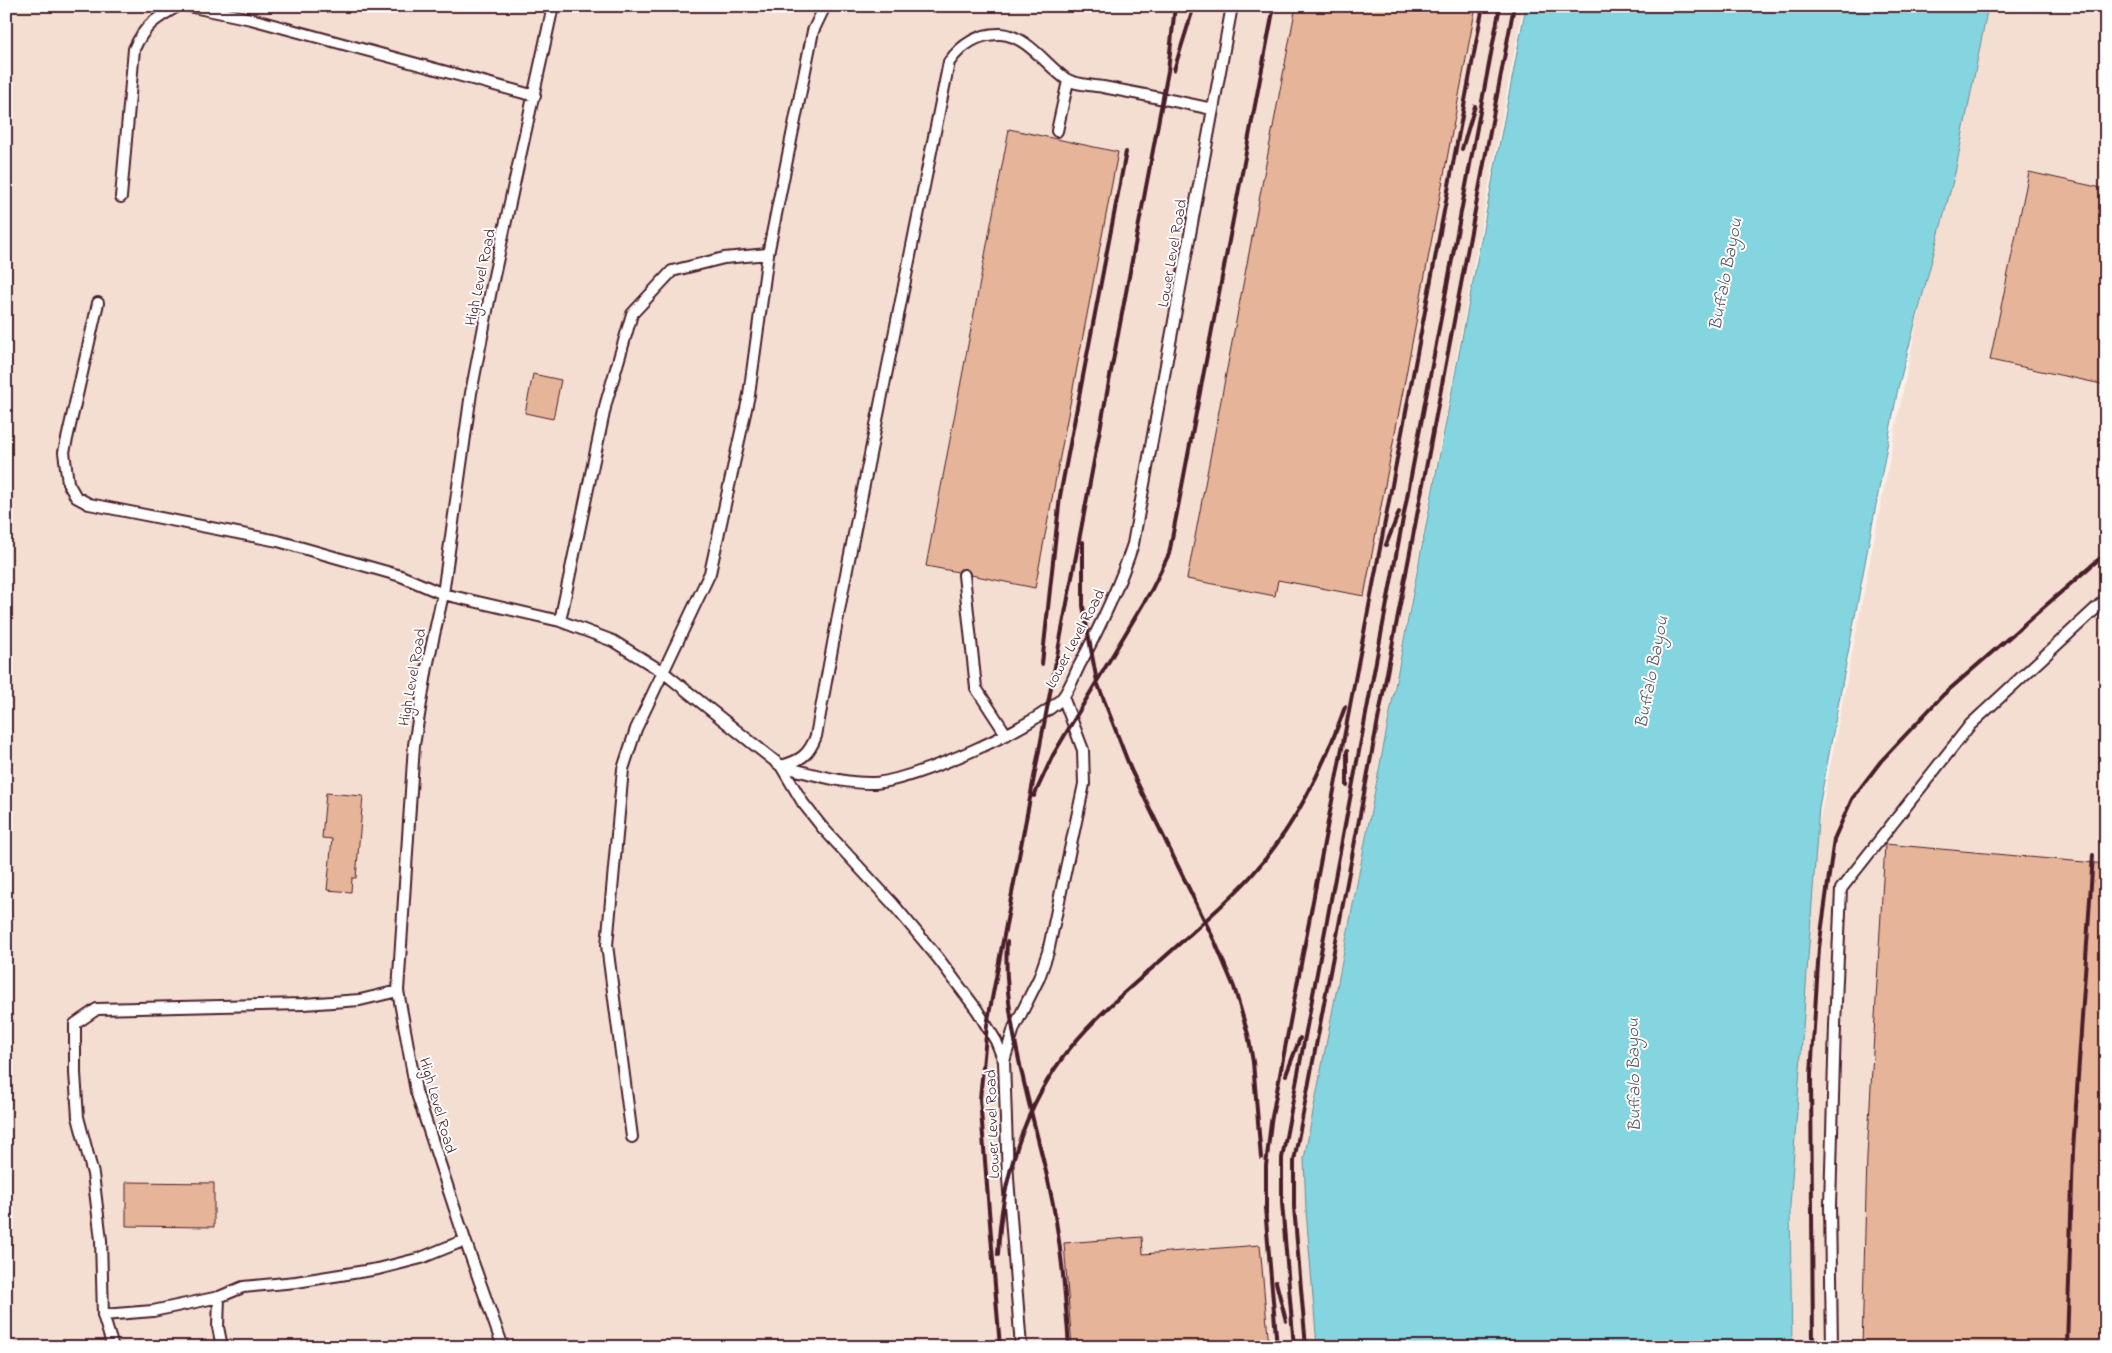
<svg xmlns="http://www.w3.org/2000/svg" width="2112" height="1353" viewBox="0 0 2112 1353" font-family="'Indie Flower',sans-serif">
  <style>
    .built { fill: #f4ded1 }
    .water { fill: #84d5df; stroke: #6d8c97 }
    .building { fill: #e6b498; stroke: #4a1f2b }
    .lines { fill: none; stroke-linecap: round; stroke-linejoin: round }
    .lane-casing { stroke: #4a1f2b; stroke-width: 14 }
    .lane { stroke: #fff; stroke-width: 10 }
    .rail { stroke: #4a1f2b; stroke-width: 4 }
    .labels { text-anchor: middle; stroke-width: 4; stroke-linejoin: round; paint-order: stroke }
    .street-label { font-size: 16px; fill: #4a1f2b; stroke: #fff }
    .water-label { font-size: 18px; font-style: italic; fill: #5b5661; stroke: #fff }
  </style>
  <rect width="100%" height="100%" fill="#faf0ea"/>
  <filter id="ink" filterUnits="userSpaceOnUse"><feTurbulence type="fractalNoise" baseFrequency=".02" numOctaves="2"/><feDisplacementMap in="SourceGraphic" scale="10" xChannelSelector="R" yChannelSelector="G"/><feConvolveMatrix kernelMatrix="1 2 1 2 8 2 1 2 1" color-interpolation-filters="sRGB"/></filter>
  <g filter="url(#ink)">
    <path class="built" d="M16,6H1523L1304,1159L1319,1347H6V122L9,121L6,119V30Z
      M1982,6H2106V1347H1792L1791,1192L1815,844L1903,390Z"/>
    <path class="water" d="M1526,6H1988L1955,173L1898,388L1819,807L1790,1206L1792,1347H1317L1306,1210L1304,1159Z"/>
    <path class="building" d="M1296,6H1476L1364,596L1278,580L1275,596L1187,579Z
      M1009,129L1118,152L1035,588L971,575L966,569H960L958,572L926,566Z
      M2029,172L2106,189V385L1990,360Z
      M533,374L561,380L553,419L525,413Z
      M326,793L363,796L356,878H352L351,892L327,890L332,839L322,838Z
      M1885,844L2106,864V1347H1862L1867,1156Z
      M126,1182L214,1183V1227L126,1226Z
      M1142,1237L1143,1254L1260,1245L1269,1347H1072L1064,1243Z"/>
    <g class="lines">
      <defs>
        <path id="lane" d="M188,6L251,19L535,96
          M1057,131L1068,81
          M121,197L134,49C145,25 155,19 178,6
          M98,303L64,452L68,483L76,497L89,504L278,541L401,576L443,594L560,621L613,641L663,672L781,766L803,803L822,827L893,904L938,958L977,1010L996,1041L1004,1061L1008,1178L1021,1347
          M964,575L976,688L1006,734
          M560,621L606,403L632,314L672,271L724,258L768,254
          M781,766C800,761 809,755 816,736L843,589L949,62C961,45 979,33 1001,34C1027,36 1046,65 1066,79C1075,85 1092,85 1103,87C1140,94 1176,101 1212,109
          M784,767C813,774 844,784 874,783C913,781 1038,726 1063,697C1070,688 1074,676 1079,666C1100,627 1119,587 1133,544L1232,6
          M1004,1061L1014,1028L1039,978L1048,952L1084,784L1083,750L1063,697
          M632,1137L607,945L623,769L636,729L710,573L749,395L768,254L813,31L825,6
          M103,1315L153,1311L219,1297
          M113,1347L103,1315L101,1240L93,1174L78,1117L75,1073V1024L97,1009L304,1004L360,1000L398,991
          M222,1347L218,1327L219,1297L243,1287L296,1282L378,1269L421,1258L465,1240
          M503,1347L465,1240L416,1091L398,991L414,745L427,667L443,594L471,393L492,285L553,6
          M1832,1347L1830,1205L1835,1025L1841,889L1970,725L2106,599"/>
      </defs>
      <use href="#lane" class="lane-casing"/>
      <use href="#lane" class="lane"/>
      <path class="rail" d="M1174,70L1194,6
        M1462,149L1475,106
        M1083,542V606L1097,682L1131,770L1215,942L1234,987L1248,1034L1253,1062L1261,1158
        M1386,545L1399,512
        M1042,664L1060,496L1126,152
        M1347,786V751
        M1034,796L1053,755L1152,589L1169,554L1274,6
        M1007,942C1002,1021 1032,1108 1049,1185C1061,1238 1065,1292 1069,1347
        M1286,1075L1300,1038
        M1265,1208L1277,1347
        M1266,1214V1166L1271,1122L1483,6
        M998,1255C1001,1181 1024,1104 1071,1047C1102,1009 1142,978 1178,945C1203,922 1230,900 1252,875C1296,825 1323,769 1345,707
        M1276,1282L1286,1321
        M1000,1347L980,1099L987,1025L1168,71L1175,6
        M1294,1347L1282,1203V1158L1500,6
        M1306,1347L1294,1207V1161L1514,6
        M1813,1347L1811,1075L1819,948L1834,839L1852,799L1881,761L1943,695L2106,553
        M2067,1347L2073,1150L2093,855"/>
    </g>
  </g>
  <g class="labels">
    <g class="street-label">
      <text transform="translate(1171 253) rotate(-80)" y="6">Lower Level Road</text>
      <text transform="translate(479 277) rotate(-78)" y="6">High Level Road</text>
      <text transform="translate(1074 638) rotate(-62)" y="6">Lower Level Road</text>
      <text transform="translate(411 677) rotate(-80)" y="6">High Level Road</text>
      <text transform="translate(439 1105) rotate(74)" y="6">High Level Road</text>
      <text transform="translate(991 1124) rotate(-92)" y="6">Lower Level Road</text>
    </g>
    <g class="water-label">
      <text transform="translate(1725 274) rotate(-79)" y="6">Buffalo Bayou</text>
      <text transform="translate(1651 672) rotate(-79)" y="6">Buffalo Bayou</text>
      <text transform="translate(1633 1075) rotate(-91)" y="6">Buffalo Bayou</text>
    </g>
  </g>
  <rect width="2112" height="1353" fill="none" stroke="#fff" stroke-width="25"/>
  <rect x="12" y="12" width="2087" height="1328" fill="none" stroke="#4a1f2b" stroke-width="2" filter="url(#ink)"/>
</svg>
